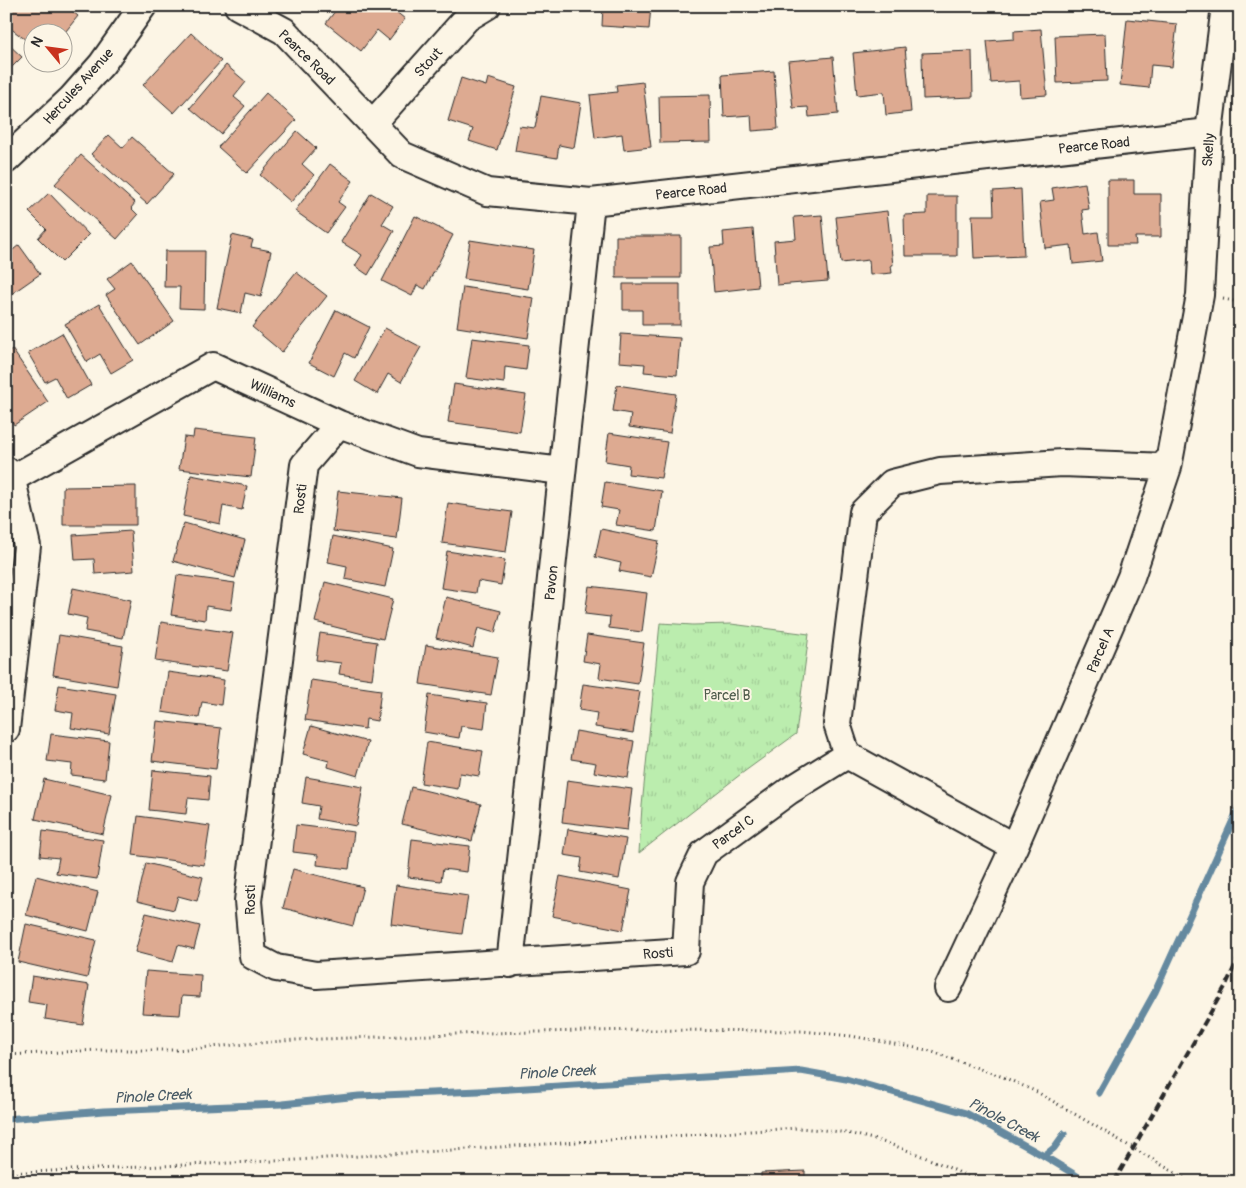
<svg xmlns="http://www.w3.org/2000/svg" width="1246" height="1188" viewBox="0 0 1246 1188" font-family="Pangolin,sans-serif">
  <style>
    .park { fill: url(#park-tufts); stroke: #738c6c }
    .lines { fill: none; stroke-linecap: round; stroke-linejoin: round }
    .stream { stroke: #65899f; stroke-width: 7 }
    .building { fill: #ddaa91; stroke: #2b2b2b }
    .minor-casing { stroke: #2b2b2b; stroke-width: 30 }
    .path { stroke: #2b2b2b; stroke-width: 3; stroke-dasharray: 1 4; stroke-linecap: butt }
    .minor { stroke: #fcf5e5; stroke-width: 26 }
    .rail { stroke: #2b2b2b; stroke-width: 4; stroke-dasharray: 8 4; stroke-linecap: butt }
    .labels { text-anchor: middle; stroke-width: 4; stroke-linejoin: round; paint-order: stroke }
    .street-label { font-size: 14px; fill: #2b2b2b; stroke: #fcf5e5 }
    .park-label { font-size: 14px; fill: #4f5c4c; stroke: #fcf5e5 }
    .water-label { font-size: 15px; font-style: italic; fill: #485a65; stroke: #fcf5e5 }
  </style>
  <defs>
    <pattern id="park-tufts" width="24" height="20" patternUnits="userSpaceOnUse" patternTransform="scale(1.25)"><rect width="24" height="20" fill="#bbedae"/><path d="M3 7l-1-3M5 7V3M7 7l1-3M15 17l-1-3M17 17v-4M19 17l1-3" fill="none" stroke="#a1cb96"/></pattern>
  </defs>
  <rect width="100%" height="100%" fill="#fcf5e5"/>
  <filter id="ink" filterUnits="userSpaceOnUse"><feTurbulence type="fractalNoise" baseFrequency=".02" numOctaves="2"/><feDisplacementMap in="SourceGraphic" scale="10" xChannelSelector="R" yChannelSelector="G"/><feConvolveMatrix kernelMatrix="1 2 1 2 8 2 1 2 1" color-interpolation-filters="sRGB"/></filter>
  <g filter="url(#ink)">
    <path class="park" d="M660,623L693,625L731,624L809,634L796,734L741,774L639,853L642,806Z"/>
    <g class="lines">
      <path class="stream" d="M1099,1093L1155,992L1240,805
        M6,1119L104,1111L282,1104L359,1096L479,1091L801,1071L846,1079L966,1113L1044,1156L1087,1182
        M1044,1156L1054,1148L1064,1134"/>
    </g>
    <path class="building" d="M6,6H66L78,16L62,36V32H55L45,24L38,32H32V40L30,43L6,25Z
      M339,6H389L405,19L389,40L377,30L361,51L326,23Z
      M603,6H651L649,29L602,26Z
      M1127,19L1177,24L1172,67L1151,65L1149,88L1120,85Z
      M1041,29L1047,95L1020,97L1019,81L991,83L987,41L1014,39V31Z
      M191,33L221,61L174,113L143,85Z
      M1105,34L1107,81L1057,83L1055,36Z
      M6,42L22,57L6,73Z
      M905,47L911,112L886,115L884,92L857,95L853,53Z
      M972,51L973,97L923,99L922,53Z
      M833,57L838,114L809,117L808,107L793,108L788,61Z
      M226,65L246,82L234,97L245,106L221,134L190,108Z
      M774,71L778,129L752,131L751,115L724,117L722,75Z
      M461,78L486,86L488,78L516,87L497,150L469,141L473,129L448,121Z
      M643,82L651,147L624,150L622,134L595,138L590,95L617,92L616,85Z
      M266,93L296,120L247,173L218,147Z
      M710,95L711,142L660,143L659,96Z
      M541,96L581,103L574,148L559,145L557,158L515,151L519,126L535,128Z
      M297,131L316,148L302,164L314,175L291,202L260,175Z
      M109,135L123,148L132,137L174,174L147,204L91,154Z
      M81,155L135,203L131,208L138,215L117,239L55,184Z
      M330,164L353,181L338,202L345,207L326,233L295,211Z
      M1108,180H1134V194H1161V237H1135L1136,245H1108Z
      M1085,183L1089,209L1082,210L1085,234L1098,232L1102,261L1073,264L1071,245L1045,248L1040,202L1054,200L1052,188Z
      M1021,189L1024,256L974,258L972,215H994L993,191Z
      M49,193L89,235L62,262L38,238L46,229L29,212Z
      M371,193L393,206L382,224L394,231L368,275L355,266L362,255L341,242Z
      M927,196H957V256H905L904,215L927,214Z
      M887,211L893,265H891L892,273L870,275L869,260L841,263L836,217Z
      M822,215L828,281L777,285L774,241L796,239L794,217Z
      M415,216L453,235L425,289L417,285L412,296L382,281Z
      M753,229L758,287L714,292L710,247L724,246L723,232Z
      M232,235L253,240L251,247L271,251L261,297L245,293L241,313L217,308Z
      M616,236H681V278H616Z
      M470,240L534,250L528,289L464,279Z
      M19,245L40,274L7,297L6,252L8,254Z
      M165,251H205L204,309L179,308L180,287H164Z
      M132,261L174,321L140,345L106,295L115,289L107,279Z
      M296,272L327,296L282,352L252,327Z
      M623,284H680V325H642V310H623Z
      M463,287L534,298L528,338L457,327Z
      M99,304L133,360L111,373L100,354L87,362L65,324Z
      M336,310L369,327L354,358L345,353L334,376L309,363Z
      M385,328L421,347L401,382L388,374L377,394L355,381Z
      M62,333L91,385L67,399L55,377L45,382L28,353Z
      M621,334L680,338L677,375L644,372L645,364L619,362Z
      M472,338L529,345L526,370L505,367L504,383L466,378Z
      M12,349L48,402L14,425L6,413V353Z
      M454,384L526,395L520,432L448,422Z
      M617,385L676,394L670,433L629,427L631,414L613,411Z
      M194,430L256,437L251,477L179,469L184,437L193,438Z
      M609,433L667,442L661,478L628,474L629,465L605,461Z
      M191,475L247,486L242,510L223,506L220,524L183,516Z
      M605,482L662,491L656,531L616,525L619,510L601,507Z
      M136,486V525H63V487Z
      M338,491L402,498L397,539L333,531Z
      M448,503L512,512L506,552L442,543Z
      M184,523L245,540L235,578L173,561Z
      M601,529L659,541L651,577L619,571L621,563L595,557Z
      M131,531L134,571L95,574L94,559L75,560L73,535Z
      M333,536L393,549L385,587L345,579L347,566L328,562Z
      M447,551L505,560L501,585L478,581L476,593L441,588Z
      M177,575L235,583L231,610L206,606L205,620L171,615Z
      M325,582L393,599L383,639L315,622Z
      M589,586L647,593L642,632L609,628L610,617L585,614Z
      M73,588L131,600L123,638L85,631L87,618L68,614Z
      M446,597L501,611L495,633L478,628L473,648L436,638Z
      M161,622L233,633L227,671L155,661Z
      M320,633L377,642L372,679L339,674L341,663L316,660Z
      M59,635L123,646L117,686L53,675Z
      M587,635L644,643L638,684L599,678L601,664L583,661Z
      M426,645L498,657L491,695L420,684Z
      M168,672L224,680L221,705L202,702L199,718L162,712Z
      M311,680L381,690L377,721L366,719L365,729L305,720Z
      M583,684L640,692L633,733L595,727L597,713L579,710Z
      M59,685L116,694L109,734L71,728L73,713L55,710Z
      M429,695L487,703L484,729L461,726L459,738L424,732Z
      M157,721L221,728L216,769L152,761Z
      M311,726L368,742L358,776L328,767L329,761L303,754Z
      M576,731L634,741L628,778L594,772L596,763L571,759Z
      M51,734L109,741L105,779L71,775L72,764L47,761Z
      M427,742L483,751L479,776L460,773L458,789L421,783Z
      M153,770L210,776L208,800L188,798L186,814L149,810Z
      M306,777L363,787L356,826L317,819L319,806L302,803Z
      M44,779L112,795L103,834L35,819Z
      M567,780L632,789L627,830L562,822Z
      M411,787L481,804L472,841L402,824Z
      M138,816L210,826L204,865L133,855Z
      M296,825L354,832L349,869L317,865L318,855L293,852Z
      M568,829L626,839L619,879L580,872L582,858L564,855Z
      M43,831L103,840L97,879L56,873L59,858L40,856Z
      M412,839L470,846L467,872L443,869L441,881L408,877Z
      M146,863L203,877L197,901L178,896L174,910L137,901Z
      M293,869L363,887L353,926L283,908Z
      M36,876L98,892L88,931L26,915Z
      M560,876L631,890L623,930L552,916Z
      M396,885L468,896L462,934L391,924Z
      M146,913L200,926L194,949L178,945L173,962L135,952Z
      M26,924L96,940L87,978L18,962Z
      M146,971L201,975L200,997L182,996L180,1015L142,1013Z
      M32,976L89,985L83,1025L45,1019L47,1005L28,1002Z
      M805,1171V1182H761V1173Z"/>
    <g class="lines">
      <defs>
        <path id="minor" d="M238,6L284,31L402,155L487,192L591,202L1209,132
          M373,123L467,18L487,6
          M6,160L71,99L102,64L143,6
          M339,424L304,465L248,901L253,956L276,968L316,975L686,951L690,882L704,853L789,791L847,755
          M6,470L12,480L27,546L6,729
          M6,482L213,366L339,424L418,453L562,471
          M1014,847L847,755L837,724L863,512L892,483L940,471L1062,463L1168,467
          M510,964L591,202
          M948,988L1014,847L1131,577L1168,467L1200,295L1209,132L1225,6"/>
      </defs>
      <use href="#minor" class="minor-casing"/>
      <path class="path" d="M1223,299L1240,302
        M6,1055L98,1050H175L295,1040L484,1033L641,1030L802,1031L851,1036L927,1050L1003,1077L1037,1092L1191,1182
        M6,1173L296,1160L797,1128C811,1129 826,1130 840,1132C886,1139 937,1161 979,1182"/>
      <use href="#minor" class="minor"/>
      <path class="rail" d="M1114,1182L1225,987L1240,955"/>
    </g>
  </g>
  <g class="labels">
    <g class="street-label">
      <text transform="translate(307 57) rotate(44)" y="5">Pearce Road</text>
      <text transform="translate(428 62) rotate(-48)" y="5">Stout</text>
      <text transform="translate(78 86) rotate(-48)" y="5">Hercules Avenue</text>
      <text transform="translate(1094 145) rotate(-6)" y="5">Pearce Road</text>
      <text transform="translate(1208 150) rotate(-86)" y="5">Skelly</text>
      <text transform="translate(691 191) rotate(-6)" y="5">Pearce Road</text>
      <text transform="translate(273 393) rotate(25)" y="5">Williams</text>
      <text transform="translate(300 499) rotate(-83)" y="5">Rosti</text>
      <text transform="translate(551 583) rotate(-84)" y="5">Pavon</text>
      <text transform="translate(1100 650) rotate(-67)" y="5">Parcel A</text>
      <text transform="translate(733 832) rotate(-36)" y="5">Parcel C</text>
      <text transform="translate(250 900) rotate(-89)" y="5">Rosti</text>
      <text transform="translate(658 953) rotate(-4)" y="5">Rosti</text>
    </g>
    <g class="park-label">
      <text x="727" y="700">Parcel B</text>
    </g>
    <g class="water-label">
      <text transform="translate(557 1072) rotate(-3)" y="5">Pinole Creek</text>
      <text transform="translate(153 1096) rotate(-3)" y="5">Pinole Creek</text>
      <text transform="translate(1004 1120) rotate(28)" y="5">Pinole Creek</text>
    </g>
  </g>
  <rect width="1246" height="1188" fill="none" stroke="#fcf5e5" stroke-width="25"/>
  <rect x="12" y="12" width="1221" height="1163" fill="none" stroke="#2b2b2b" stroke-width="2" filter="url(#ink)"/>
  <g transform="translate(48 48) rotate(299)"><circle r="24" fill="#fcf5e5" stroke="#a8a49b"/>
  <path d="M0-4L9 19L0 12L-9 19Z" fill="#c8321e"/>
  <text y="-8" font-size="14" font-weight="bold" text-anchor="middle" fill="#2b2b2b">N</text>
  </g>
</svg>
